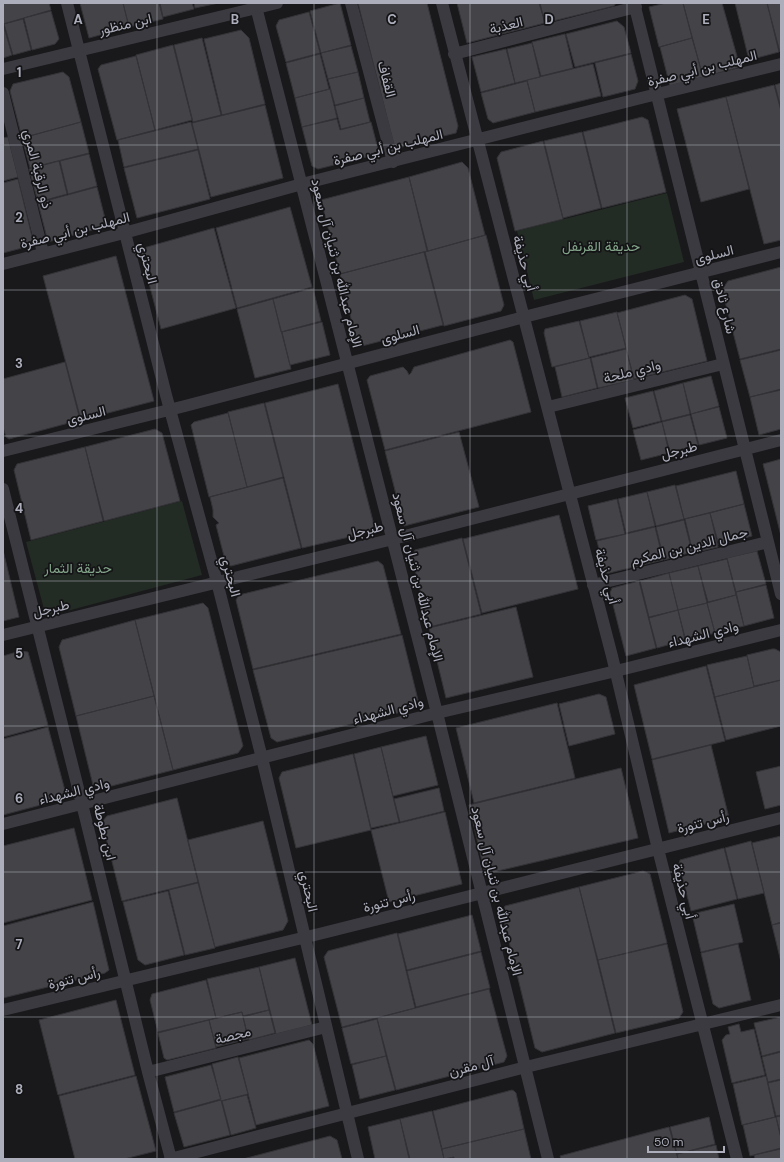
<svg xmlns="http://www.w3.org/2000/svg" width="784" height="1162" viewBox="0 0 784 1162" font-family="'DM Sans',Vazirmatn,sans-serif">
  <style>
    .green { fill: #232b25 }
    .building { fill: #444348; stroke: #343337 }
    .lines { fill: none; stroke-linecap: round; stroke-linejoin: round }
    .minor { stroke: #3a3a40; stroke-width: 12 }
    .grid { fill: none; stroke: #acaebb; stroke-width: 1; stroke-opacity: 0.55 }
    .labels { text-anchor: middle; stroke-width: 3.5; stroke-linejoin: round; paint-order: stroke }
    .street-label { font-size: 14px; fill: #acaebb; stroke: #141416 }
    .park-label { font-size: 14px; fill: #83a58a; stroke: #141416 }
    .grid-label { font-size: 13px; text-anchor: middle; font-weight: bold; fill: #acaebb; stroke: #141416; stroke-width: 3.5; stroke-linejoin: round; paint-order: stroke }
  </style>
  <rect width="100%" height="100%" fill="#19191b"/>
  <path class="green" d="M667,193L684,262L534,300L517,231Z
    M182,501L202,575L52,615L47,614L44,609L26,542Z"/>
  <path class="building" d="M3,3H49L51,10L3,24Z
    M80,3H123L129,27L89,38Z
    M123,3H159L163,19L129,27Z
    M160,3H192L194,9L163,17Z
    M194,3H219L195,8Z
    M340,3L351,45L321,53L310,11Z
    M358,3H427L458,126L456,133L431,139L428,137L420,139L418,143L398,148L394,145Z
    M457,3H539L545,23L467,43Z
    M540,3H616L614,6L545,23Z
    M666,3H683L692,38L659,47L649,7Z
    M683,3H722L740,67L703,77Z
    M735,3H767L779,52L749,60Z
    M767,3H781V52H780Z
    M51,11L59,39L55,44L32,50L24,18Z
    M309,12L320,53L286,62L276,26L279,20Z
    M23,19L31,50L13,55L4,24Z
    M617,21L624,27L631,53L575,67L566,34Z
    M3,24L12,55L3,58Z
    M241,30L249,38L265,104L222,115L204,39Z
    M565,34L573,68L541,76L532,42Z
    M202,38L221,115L193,122L174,45Z
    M692,38L703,77L670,86L660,47Z
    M532,43L540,77L515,83L507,49Z
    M173,45L192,120L155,130L136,55Z
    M351,46L358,72L328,79L321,53Z
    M506,49L515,83L481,92L472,57Z
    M320,54L329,89L295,98L286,63Z
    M631,54L638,81L635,89L603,97L595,63Z
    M136,56L155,130L117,140L98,69L101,65Z
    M593,64L601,96L535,112L527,80Z
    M63,72L69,77L81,122L22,138L10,91L13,84Z
    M358,72L364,98L335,105L328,79Z
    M527,81L535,112L493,123L488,119L481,93Z
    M781,83V108L775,85Z
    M774,85L781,111V240L764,244L726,97Z
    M330,89L337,118L302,127L295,98Z
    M726,97L749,189L701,202L677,109Z
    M364,98L370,122L341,129L335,106Z
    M265,105L283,178L211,197L192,123Z
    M642,117L648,120L666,192L602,208L583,132Z
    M337,119L340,130L371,122L378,149L374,155L318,169L312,166L302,127Z
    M81,122L89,153L30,168L22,138Z
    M191,122L198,149L124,167L118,140Z
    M582,132L601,208L563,218L544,141Z
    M8,137L18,177L3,181V138Z
    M543,141L563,219L515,231L497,158L501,152Z
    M198,150L210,199L137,218L124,168Z
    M89,154L97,186L68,194L60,161Z
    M59,161L67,194L38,202L29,169Z
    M462,162L468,168L485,235L428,251L409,177Z
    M409,177L427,251L340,274L321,200Z
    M18,179L33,241L30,246L3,253V183Z
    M97,187L107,226L48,242L38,203Z
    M290,207L312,287L237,308L216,228Z
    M214,228L236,308L161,329L140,249Z
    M486,235L504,305L501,311L444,326L425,252Z
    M424,252L443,325L358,347L340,274Z
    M116,256L154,401L81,420L43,276Z
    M781,267V349L740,359L722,290L728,281Z
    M313,288L321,321L281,332L273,299Z
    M685,295L692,299L707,361L634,379L617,313Z
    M273,299L291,369L255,378L237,309Z
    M617,312L626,348L589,357L580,321Z
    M579,321L589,358L552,367L544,333L545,329Z
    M322,322L330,355L290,365L282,332Z
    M510,340L513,342L531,412L385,450L367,380L370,376L403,367L407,371L409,375L411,373L414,367Z
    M626,349L634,380L598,388L591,358Z
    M781,350V389L750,397L740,360Z
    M590,358L597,388L562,397L555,367Z
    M65,362L80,420L9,439L6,437L3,427V379Z
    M711,376L719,406L691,414L683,383Z
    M683,383L690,414L662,421L654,391Z
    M338,384L374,525L371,532L302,548L265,403Z
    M781,390V429L759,435L750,397Z
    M653,391L661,421L633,428L625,398Z
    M264,403L283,477L247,487L228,412Z
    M719,407L727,438L699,445L691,414Z
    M228,413L247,487L209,497L191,425L194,422Z
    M690,415L698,445L670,452L662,422Z
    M662,422L669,453L641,460L633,430Z
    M155,429L162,433L180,501L104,521L85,447Z
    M459,432L479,507L404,526L385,451Z
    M85,447L103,521L31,540L14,470L17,464Z
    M781,459V536L763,464Z
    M736,471L744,504L684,519L676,486Z
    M283,478L301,548L231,566L226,564L216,525L219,523L213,517V510L210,497Z
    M675,485L684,519L656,526L647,492Z
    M647,492L655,526L626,533L618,499Z
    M617,499L625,534L596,540L588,506Z
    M744,504L752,536L719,545L710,513Z
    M710,513L718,547L693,553L685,519Z
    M559,515L578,589L482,613L463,539Z
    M684,520L692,552L664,560L656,527Z
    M655,527L663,560L605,574L597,541Z
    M462,538L481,614L429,627L412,557L415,550Z
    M3,550L19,617L3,621Z
    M757,551L766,584L736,592L727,558Z
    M727,559L736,595L708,602L698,566Z
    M378,561L383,565L401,634L253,669L236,600L239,595Z
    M698,566L707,603L678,610L669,573Z
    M669,573L678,610L649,617L640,581Z
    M639,581L656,648L626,656L610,593L612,588Z
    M766,585L774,618L744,626L736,592Z
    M736,595L744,626L715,633L707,603Z
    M203,603L208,608L243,746L238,753L173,770L135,620Z
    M707,603L715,633L686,641L678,610Z
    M516,607L533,677L446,698L429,628Z
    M678,610L685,640L657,648L649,618Z
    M135,620L154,696L76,716L59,647L62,640Z
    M402,635L418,700L414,709L277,742L271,738L253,670Z
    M772,649H775L781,652V680L754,686L747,655Z
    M20,651L28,652L48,725L3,737V656Z
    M747,656L754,687L715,697L707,665Z
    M706,666L725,741L652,759L634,685Z
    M781,680V726L726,740L715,697Z
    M599,694L606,697L615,734L569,746L559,704Z
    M154,696L173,770L100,789L93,785L76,716Z
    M557,703L575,778L474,803L456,728Z
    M48,727L67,798L3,815V739Z
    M426,736L438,785L393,796L381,747Z
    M711,745L729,818L669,833L652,760Z
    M381,747L399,822L371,828L354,754Z
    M353,754L371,830L296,848L279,778L282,772Z
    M781,766V805L765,809L756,772Z
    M621,768L638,838L485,874L469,805Z
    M439,788L444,811L400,822L394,799Z
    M177,798L198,882L122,901L102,822L107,816Z
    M445,812L462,884L389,902L371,830Z
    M263,821L288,921L283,930L215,947L188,840Z
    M74,828L92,900L3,923V846Z
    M781,836V922L772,925L752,843Z
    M751,841L764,893L738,899L725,848Z
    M724,848L737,899L691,911L679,864L680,860Z
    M643,871L650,874L667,943L598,960L579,887Z
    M198,883L215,948L185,955L169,890Z
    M579,887L615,1033L542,1052L535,1048L502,913L505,906Z
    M168,891L184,955L145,965L138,960L123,902Z
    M93,902L109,970L105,973L3,998V926Z
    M734,904L743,942L701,952L692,914Z
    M472,915L481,951L407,970L398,934Z
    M781,923V962L772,925Z
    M397,933L415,1008L342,1027L324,957L328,951Z
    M667,944L683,1012L679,1018L616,1033L598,960Z
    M738,944L751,1000L719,1008L713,1004L701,953Z
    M481,952L490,988L416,1007L407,971Z
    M295,958L312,1025L276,1034L259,967Z
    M259,967L269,1010L243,1016L242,1012L216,1018L207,979Z
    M206,980L216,1018L158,1032L150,1000L152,994Z
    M489,989L507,1056L504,1062L396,1090L377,1018Z
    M116,1000L135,1075L58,1095L39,1020Z
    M269,1010L275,1033L249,1040L243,1017Z
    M242,1012L248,1039L216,1047L209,1020Z
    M781,1017V1051L762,1056L754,1023Z
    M377,1019L386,1056L351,1064L342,1028Z
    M209,1020L216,1048L167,1060L164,1058L158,1033Z
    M739,1024L741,1032L754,1029L765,1075L732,1083L722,1040L726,1035L730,1034L728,1027Z
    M309,1040L313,1044L329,1106L256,1125L239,1058Z
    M781,1052V1079L768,1082L762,1057Z
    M386,1056L395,1090L360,1099L352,1065Z
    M238,1057L248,1094L221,1101L212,1064Z
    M211,1065L221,1099L174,1112L165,1077Z
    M136,1076L156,1151L124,1159H75L59,1096Z
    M766,1076L775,1117L742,1125L733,1084Z
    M781,1080V1115L776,1116L768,1083Z
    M512,1090L514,1091L516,1093L524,1129L442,1149L433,1111Z
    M247,1095L256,1128L231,1135L222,1101Z
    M221,1100L230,1135L184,1147L174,1113Z
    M432,1111L444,1159H410L400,1119Z
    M781,1116V1136L776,1117Z
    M709,1117L715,1144L677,1154L670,1127Z
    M776,1117L781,1139V1148L750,1156L743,1125Z
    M400,1119L409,1159H375L368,1127Z
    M669,1127L678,1159H561L560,1156Z
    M524,1129L531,1159H454V1157L444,1159L442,1149Z
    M330,1136L337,1140L342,1159H243Z
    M716,1145L719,1159H678L677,1154Z
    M781,1149V1159H755L754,1155Z"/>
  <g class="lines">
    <path class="minor" d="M67,3L166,395L217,582L262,758L358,1159
      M255,3L437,713L548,1159
      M351,3L393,162
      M442,3L612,656L658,849L737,1159
      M634,3L781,594
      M454,54L636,7
      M3,69L277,3
      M3,93L43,253
      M3,264L124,233L302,184L641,98L781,64
      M548,407L723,364
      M3,451L185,406L524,317L781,252
      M3,489L86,820L148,1072L171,1159
      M593,585L768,542
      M3,635L393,539L781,440
      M3,824L437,713L616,671L781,630
      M3,1010L323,933L781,818
      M148,1072L326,1027
      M170,1159L526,1067L781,1005"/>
  </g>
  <path class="grid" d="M157,3V1159M314,3V1159M470,3V1159M627,3V1159M3,145H781M3,290H781M3,436H781M3,581H781M3,726H781M3,872H781M3,1017H781"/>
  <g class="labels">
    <g class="street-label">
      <text transform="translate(125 24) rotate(-13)" y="5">ابن منظور</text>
      <text transform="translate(506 25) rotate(-14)" y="5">العذبة</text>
      <text transform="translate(702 68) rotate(-14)" y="5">المهلب بن أبي صفرة</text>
      <text transform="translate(387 79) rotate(75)" y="5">القفاف</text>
      <text transform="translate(388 147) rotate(-14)" y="5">المهلب بن أبي صفرة</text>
      <text transform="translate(38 169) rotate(76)" y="5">ذو الرقبة المري</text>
      <text transform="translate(75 230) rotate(-14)" y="5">المهلب بن أبي صفرة</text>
      <text transform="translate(714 254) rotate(-14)" y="5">السلوى</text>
      <text transform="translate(148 263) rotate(76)" y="5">البحتري</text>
      <text transform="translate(337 263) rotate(76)" y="5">الإمام عبدالله بن ثنيان آل سعود</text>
      <text transform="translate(525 263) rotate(75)" y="5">أبي حذيفة</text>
      <text transform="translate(725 306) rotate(76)" y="5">شارع ثادق</text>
      <text transform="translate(400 334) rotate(-15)" y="5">السلوى</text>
      <text transform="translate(632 371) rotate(-14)" y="5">وادي ملحة</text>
      <text transform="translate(86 415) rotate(-14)" y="5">السلوى</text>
      <text transform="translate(679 450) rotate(-14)" y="5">طبرجل</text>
      <text transform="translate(365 530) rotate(-14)" y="5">طبرجل</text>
      <text transform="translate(689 546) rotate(-14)" y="5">جمال الدين بن المكرم</text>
      <text transform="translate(231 576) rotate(75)" y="5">البحتري</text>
      <text transform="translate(607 576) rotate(75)" y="5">أبي حذيفة</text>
      <text transform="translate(418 577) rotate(76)" y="5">الإمام عبدالله بن ثنيان آل سعود</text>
      <text transform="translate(51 608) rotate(-13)" y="5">طبرجل</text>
      <text transform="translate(703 634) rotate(-14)" y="5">وادي الشهداء</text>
      <text transform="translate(388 710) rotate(-15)" y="5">وادي الشهداء</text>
      <text transform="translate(74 791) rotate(-14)" y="5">وادي الشهداء</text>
      <text transform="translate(703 822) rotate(-14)" y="5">رأس تنورة</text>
      <text transform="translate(105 832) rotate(76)" y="5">ابن بطوطة</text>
      <text transform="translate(309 891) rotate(77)" y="5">البحتري</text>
      <text transform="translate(497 891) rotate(76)" y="5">الإمام عبدالله بن ثنيان آل سعود</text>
      <text transform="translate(684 891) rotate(76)" y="5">أبي حذيفة</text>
      <text transform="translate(389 901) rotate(-14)" y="5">رأس تنورة</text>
      <text transform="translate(74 978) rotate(-14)" y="5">رأس تنورة</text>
      <text transform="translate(233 1035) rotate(-14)" y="5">مجصة</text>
      <text transform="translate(471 1066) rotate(-15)" y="5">آل مقرن</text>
    </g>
    <g class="park-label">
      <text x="601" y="251">حديقة القرنفل</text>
      <text x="78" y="573">حديقة الثمار</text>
    </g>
  </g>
  <g class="grid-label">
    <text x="78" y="24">A</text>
    <text x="235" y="24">B</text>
    <text x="392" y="24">C</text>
    <text x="549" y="24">D</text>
    <text x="706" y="24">E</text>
    <text x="19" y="77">1</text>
    <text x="19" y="222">2</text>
    <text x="19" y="368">3</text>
    <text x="19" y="513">4</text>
    <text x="19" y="658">5</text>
    <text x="19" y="803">6</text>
    <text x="19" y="949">7</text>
    <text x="19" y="1094">8</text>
  </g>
  <rect width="784" height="1162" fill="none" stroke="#acaebb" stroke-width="8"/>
  <path d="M648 1146v6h76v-6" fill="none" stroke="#acaebb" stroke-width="2"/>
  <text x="654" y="1146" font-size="12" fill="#acaebb" stroke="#141416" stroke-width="3" paint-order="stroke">50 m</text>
</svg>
